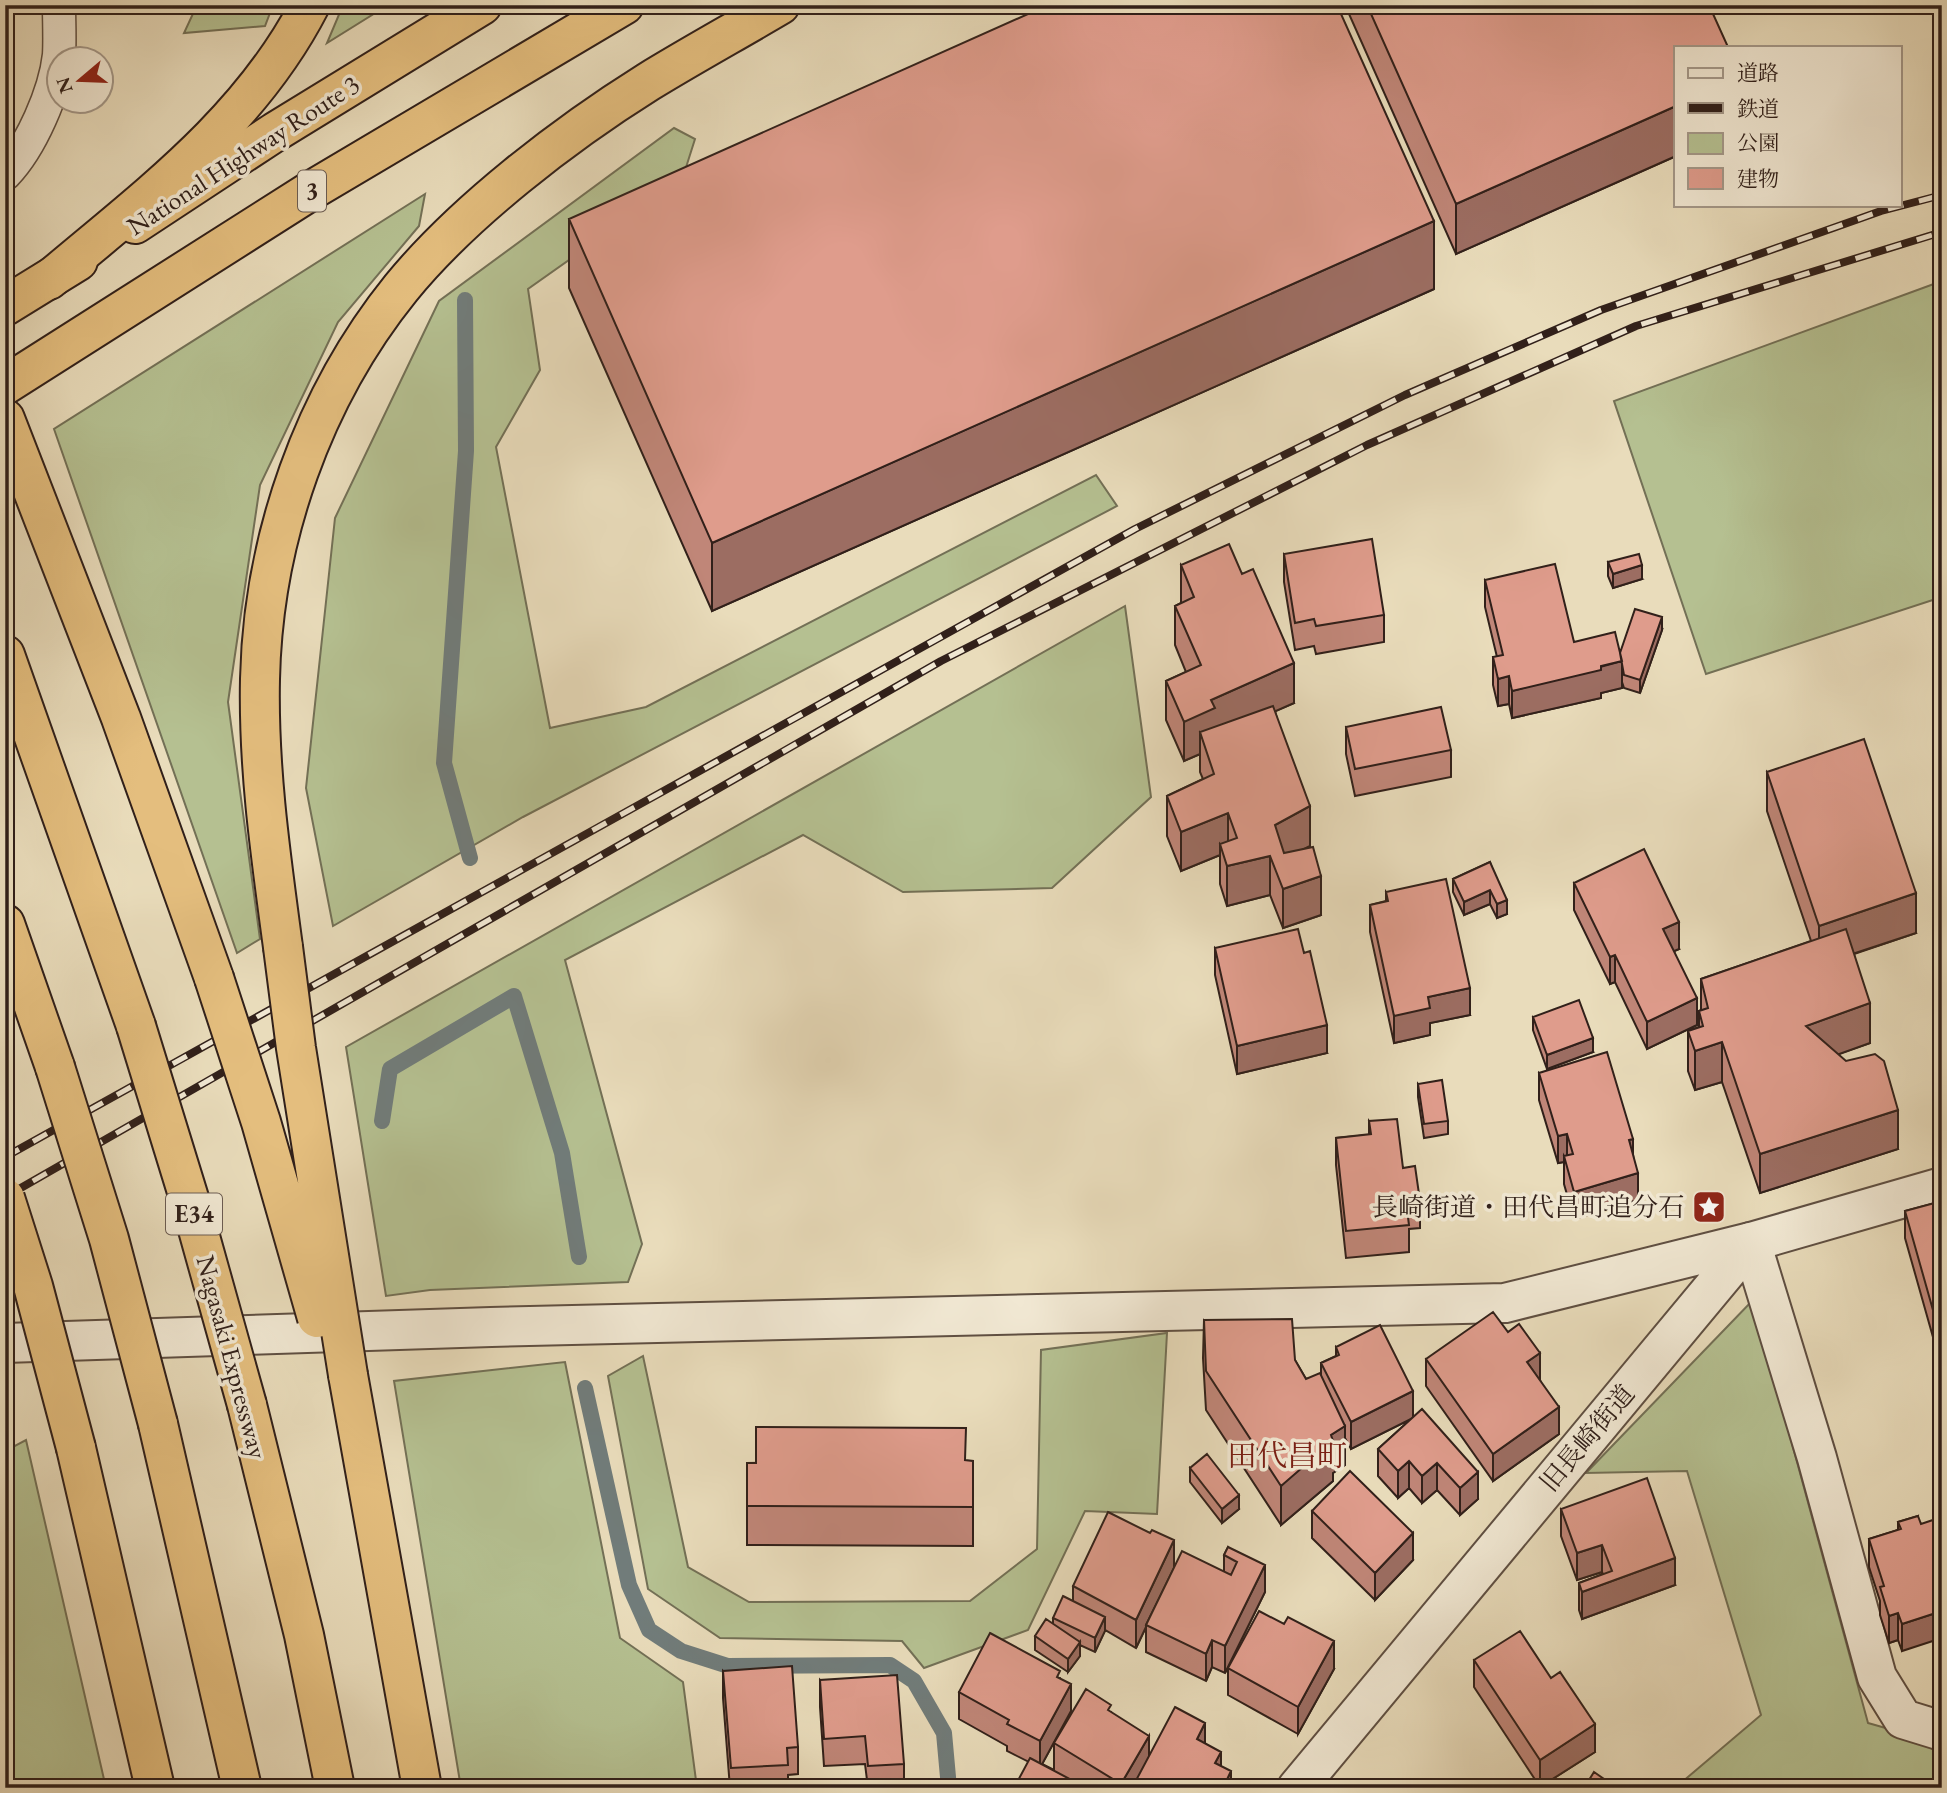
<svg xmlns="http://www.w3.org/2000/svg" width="1947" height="1793" viewBox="0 0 1947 1793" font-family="'EB Garamond','Noto Serif JP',serif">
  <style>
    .green { fill: #b5c091; stroke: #737056; stroke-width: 2 }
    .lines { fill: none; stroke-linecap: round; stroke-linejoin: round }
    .stream { stroke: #717c7a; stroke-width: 16 }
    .service-casing { stroke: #5f4f42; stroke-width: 35 }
    .minor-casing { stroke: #5f4f42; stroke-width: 42 }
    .tertiary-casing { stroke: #5f4f42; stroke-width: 42 }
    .trunk-casing { stroke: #31201a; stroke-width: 42 }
    .motorway-casing { stroke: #31201a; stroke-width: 42 }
    .service { stroke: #f1e8d3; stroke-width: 32 }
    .minor { stroke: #f1e8d3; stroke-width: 38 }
    .tertiary { stroke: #f1e8d3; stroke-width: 38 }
    .trunk { stroke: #e4be7e; stroke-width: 38 }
    .motorway { stroke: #e4be7e; stroke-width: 38 }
    .rail-casing { stroke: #31201a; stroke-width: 8 }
    .rail { stroke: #f1e8d3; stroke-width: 5; stroke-dasharray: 16; stroke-linecap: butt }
    .motorway-bridge-casing { stroke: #31201a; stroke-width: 42; stroke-linecap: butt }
    .motorway-bridge { stroke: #e4be7e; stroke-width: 38 }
    .wall { fill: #c08678; stroke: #31201a; stroke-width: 2 }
    .shaded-wall { fill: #9c6d62; stroke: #31201a; stroke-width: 2 }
    .building { fill: #df9c8c; stroke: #31201a; stroke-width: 2 }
    .labels { text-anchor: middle; stroke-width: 7; stroke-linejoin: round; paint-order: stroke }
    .shield { fill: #f1e8d3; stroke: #6b5c52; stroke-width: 2 }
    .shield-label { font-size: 24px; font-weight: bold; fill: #31201a }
    .street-label { font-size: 26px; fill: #31201a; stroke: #f1e8d3 }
    .poi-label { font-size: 26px; fill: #31201a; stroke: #f1e8d3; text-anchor: end }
    .quarter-label { font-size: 30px; fill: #7a1f14; stroke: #f1e8d3 }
  </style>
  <rect width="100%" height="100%" fill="#e9dcbb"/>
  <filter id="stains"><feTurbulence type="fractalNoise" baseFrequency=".00286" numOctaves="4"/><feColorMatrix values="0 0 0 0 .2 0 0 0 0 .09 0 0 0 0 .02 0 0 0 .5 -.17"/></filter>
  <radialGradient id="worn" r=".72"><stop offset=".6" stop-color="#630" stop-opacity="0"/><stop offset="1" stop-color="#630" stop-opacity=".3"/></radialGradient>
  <path class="green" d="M5,5H11L9,79L5,83Z
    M197,5H273L265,26L184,33Z
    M343,5H388L327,43Z
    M674,128L695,139L682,180L528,289L540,370L496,447L550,728L646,707L1096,475L1117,506L523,817L333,926L306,788L335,518L439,301Z
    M425,194L419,226L338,322L260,485L228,702L260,939L237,953L54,429Z
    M1942,281V597L1706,674L1614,401Z
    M1125,606L1151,797L1052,888L903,892L803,835L565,960L642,1244L628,1282L430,1290L386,1296L346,1047Z
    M1753,1300L1868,1723C1913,1737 1942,1732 1942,1788H1675L1761,1715L1687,1471L1586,1473Z
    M1167,1333L1157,1514L1085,1511L1028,1630L924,1668L902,1641L720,1638L648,1589L608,1376L643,1356L688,1567L749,1602L970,1601L1037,1549L1041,1350Z
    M565,1362L620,1638L683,1682L697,1788H461L394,1381Z
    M26,1440L106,1788H5V1451Z"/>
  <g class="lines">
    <path class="stream" d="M465,300L466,451L444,763L470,858
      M382,1121L390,1069L514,996L562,1153L579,1257
      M585,1388L629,1585L649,1630L681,1651L728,1666L890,1665L914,1681L944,1733L949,1788"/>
    <defs>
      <path id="service" d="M5,174C31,147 55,92 59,55C60,39 59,21 59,5"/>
      <path id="minor" d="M1751,1242L1817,1458L1877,1677L1903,1719L1942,1731
        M5,1343L491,1327L1505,1303L1751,1242
        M1297,1788L1751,1242"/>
      <path id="tertiary" d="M1751,1242L1942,1187"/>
      <path id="trunk" d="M135,224L275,132L482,5
        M5,306L78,261
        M5,385L312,190L624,5"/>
      <path id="motorway" d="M49,280C147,197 250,122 310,5
        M5,419L121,718L214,978
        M5,655L136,1026
        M5,924L55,1067
        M283,947C271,858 258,769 260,679C263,539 313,397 401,288C463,212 565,134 648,82C692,55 736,31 780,5
        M348,1375L422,1788
        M247,1405L304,1635L335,1788
        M158,1424L242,1788
        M76,1448L155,1788"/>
    </defs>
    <use href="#service" class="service-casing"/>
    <use href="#minor" class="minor-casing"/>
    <use href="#tertiary" class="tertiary-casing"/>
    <use href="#trunk" class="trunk-casing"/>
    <use href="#motorway" class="motorway-casing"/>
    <use href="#service" class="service"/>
    <use href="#minor" class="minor"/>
    <use href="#tertiary" class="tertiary"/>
    <use href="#trunk" class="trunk"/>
    <use href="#motorway" class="motorway"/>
    <defs>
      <path id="rail" d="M5,1157L1135,529L1405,395L1601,310L1881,211L1942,195
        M5,1197L941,661L1367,445L1636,326L1942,232"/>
    </defs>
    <use href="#rail" class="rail-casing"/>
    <use href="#rail" class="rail"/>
    <defs>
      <path id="motorway-bridge" d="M283,947L296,1048L348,1375
        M214,978L261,1122L317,1318
        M136,1026L192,1208L247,1405
        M55,1067L109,1239L158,1424
        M5,1198L33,1286L76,1448"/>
    </defs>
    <use href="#motorway-bridge" class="motorway-bridge-casing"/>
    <use href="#motorway-bridge" class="motorway-bridge"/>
  </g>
  <path class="wall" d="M1345,5H1709L1676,47V156L1456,254Z
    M569,219L1434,289L712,611L569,288Z
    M1284,554L1384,615V642L1316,654L1314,646L1295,650L1284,582Z
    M1608,562L1642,579L1613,588L1608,576Z
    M1181,565L1294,703L1275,711L1310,846L1304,849L1321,915L1283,928L1270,895L1227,906L1220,884V855L1181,871L1167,836V796L1203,779L1200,772V754L1184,761L1166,720V681L1186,672L1175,645V606L1181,603Z
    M1485,580L1574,642L1620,653L1662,630L1640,693L1624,688L1622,682V688L1601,693V698L1512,718L1509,704L1498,706L1493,685V657H1497L1485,607Z
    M1940,621H1942V678L1940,672Z
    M1346,727L1451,750V777L1355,796L1346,754Z
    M1767,772L1916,933L1854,954L1870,1043L1838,1054L1898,1149L1760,1193L1722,1082L1695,1090L1688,1071V1031L1699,1027V1011L1701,1010V979L1811,941L1767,811Z
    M1490,862L1507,914L1497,918L1490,904L1464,915L1453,892V879Z
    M1574,883L1679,949L1674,951L1697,1025L1647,1049L1615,982L1610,984L1574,910Z
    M1386,892L1470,1015L1430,1023V1035L1394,1043L1370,932V905L1386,901Z
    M1215,948L1327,1053L1237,1074L1215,975Z
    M1533,1017L1593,1052L1547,1069L1533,1030Z
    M1539,1073L1633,1154L1638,1200L1574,1219L1564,1184V1162L1558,1163L1539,1100Z
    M1418,1084L1448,1121V1134L1424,1138L1418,1097Z
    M1369,1121L1403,1168L1420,1201V1228L1409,1229V1252L1346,1258L1336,1165V1138L1369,1135Z
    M1942,1201V1369L1905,1238V1211Z
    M1204,1320L1295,1360L1306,1379L1321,1376V1363L1336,1356V1347L1413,1417L1478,1499L1460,1515L1437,1490L1422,1503L1409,1488L1398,1498L1378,1476V1449L1411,1419L1351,1449L1345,1438V1465L1333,1473V1481L1281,1525L1206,1410L1203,1358Z
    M1426,1359L1540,1380L1559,1434L1493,1481L1426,1386Z
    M973,1461V1546L747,1545V1463Z
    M1190,1468L1239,1509L1222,1523L1190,1482Z
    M1561,1509L1675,1585L1582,1619L1579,1610V1583L1603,1574L1602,1572L1577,1580L1561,1536Z
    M1312,1511L1413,1560L1375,1600L1312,1538Z
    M1918,1516L1902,1651L1898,1640L1889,1643L1880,1615V1601L1869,1567V1539L1898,1530V1522Z
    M1228,1547L1265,1592L1225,1673L1212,1667L1206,1681L1146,1652V1627L1136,1648L1105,1630L1095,1652L1080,1645V1656L1068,1672L1035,1650V1636L1053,1624V1618L1073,1601V1586L1174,1567L1224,1572V1555Z
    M1474,1660L1551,1678L1595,1752L1540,1787L1474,1687Z
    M1228,1668L1334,1669L1298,1734L1228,1695Z
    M723,1671L798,1747V1774L788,1775V1788H730L723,1698Z
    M1060,1678L1071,1711L1042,1764L1054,1770V1743L1111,1712L1149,1755L1205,1743L1221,1766L1231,1788H1081L1007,1751V1746L959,1719V1692Z
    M820,1680L904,1764V1788H868L865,1764L824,1766L820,1707Z"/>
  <path class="shaded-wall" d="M1676,106V156L1456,254V204Z
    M1434,221V289L712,611V543Z
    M1642,565V579L1613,588V574Z
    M1662,617V630L1640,693V680Z
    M1622,661V688L1601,693V698L1512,718V691Z
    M1294,663V703L1215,738L1200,732V754L1184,761V722L1211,700Z
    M1509,676V704L1498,706V679Z
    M1310,806V846L1275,864V825Z
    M1228,813V852L1220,844V855L1181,871V832Z
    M1270,856V895L1227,906V866Z
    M1321,876V915L1283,928V889Z
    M1490,890V904L1464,915V902Z
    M1916,893V933L1819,965V926Z
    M1507,900V914L1497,918V904Z
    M1679,922V949L1663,956V929Z
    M1615,955V982L1610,984V957Z
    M1470,988V1015L1430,1023V1035L1394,1043V1016L1428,997Z
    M1697,998V1025L1647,1049V1022Z
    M1870,1003V1043L1806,1066V1026Z
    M1327,1025V1053L1237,1074V1046Z
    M1593,1038V1052L1547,1069V1055Z
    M1722,1042V1082L1695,1090V1051Z
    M1898,1110V1149L1760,1193V1154Z
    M1567,1134V1161L1564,1156V1162L1558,1163V1136Z
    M1633,1139V1166L1629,1140Z
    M1638,1173V1200L1574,1219V1192Z
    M1540,1353V1381L1527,1362Z
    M1413,1391V1418L1351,1449V1422Z
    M1559,1407V1434L1493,1481V1454Z
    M1345,1426V1465L1333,1473V1481L1281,1525V1486L1331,1435Z
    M1409,1461V1488L1398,1498V1471Z
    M1437,1463V1490L1422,1503V1476Z
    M1478,1472V1499L1460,1515V1488Z
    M1239,1495V1509L1222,1523V1509Z
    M1413,1533V1560L1375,1600V1573Z
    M1174,1540V1568L1146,1625V1627L1136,1648V1620Z
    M1602,1545V1572L1577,1580V1553Z
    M1675,1558V1585L1582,1619V1592Z
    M1265,1565V1592L1225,1673V1646Z
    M1942,1611V1638L1902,1651V1624Z
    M1898,1613V1640L1889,1643V1616Z
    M1105,1617V1631L1095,1652V1638Z
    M1212,1640V1667L1206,1681V1654Z
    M1334,1641V1669L1298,1734V1707Z
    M1080,1642V1656L1068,1672V1659Z
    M1071,1684V1711L1040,1768V1741Z
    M1205,1723V1750L1197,1739Z
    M1595,1724V1752L1540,1787V1760Z
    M1149,1736V1763L1135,1788H1121V1784Z
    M1221,1752V1779L1215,1763Z
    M1231,1771V1788H1223Z"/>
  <path class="building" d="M1048,5H1337L1434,221L712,543L569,219Z
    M1367,5H1709L1728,47H1676V106L1456,204Z
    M1372,539L1384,615L1316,626L1314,619L1295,623L1284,554Z
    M1229,544L1242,574L1253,569L1294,663L1211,700L1215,708L1184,722L1166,681L1201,665L1175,606L1194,597L1181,565Z
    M1639,554L1642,565L1613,574L1608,562Z
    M1555,564L1574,642L1615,632L1622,661L1601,666V670L1512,691L1509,676L1498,679L1493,657L1503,655L1485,580Z
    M1635,609L1662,617L1640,680L1624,675L1620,653Z
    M1273,706L1310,806L1275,825L1284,853L1313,847L1321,876L1283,889L1270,856L1227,866L1220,844L1237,838L1228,813L1181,832L1167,796L1214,774L1200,732Z
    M1441,707L1451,750L1355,769L1346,727Z
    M1864,739L1916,893L1819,926L1767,772Z
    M1644,849L1679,922L1663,929L1697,998L1647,1022L1615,955L1610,957L1574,883Z
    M1490,862L1507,900L1497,904L1490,890L1464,902L1453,879Z
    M1446,879L1470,988L1428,997L1430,1008L1394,1016L1370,905L1388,901L1386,892Z
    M1298,929L1304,953L1310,951L1327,1025L1237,1046L1215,948Z
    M1846,929L1870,1003L1806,1026L1846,1061L1875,1054L1884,1061L1898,1110L1760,1154L1722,1042L1695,1051L1688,1031L1703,1026L1699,1011L1708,1008L1701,979Z
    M1579,1000L1593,1038L1547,1055L1533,1017Z
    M1607,1052L1633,1139L1629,1140L1638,1173L1574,1192L1564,1156L1573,1154L1567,1134L1558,1136L1539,1073Z
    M1442,1080L1448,1121L1424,1124L1418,1084Z
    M1397,1119L1403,1168L1415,1166L1420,1201L1406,1202L1409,1225L1346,1231L1336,1138L1371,1134L1369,1121Z
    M1942,1201V1342L1905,1211Z
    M1493,1312L1508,1332L1519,1324L1540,1353L1527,1362L1559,1407L1493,1454L1426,1359Z
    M1292,1319L1295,1360L1306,1379L1320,1373L1345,1426L1331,1435L1333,1441L1281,1486L1206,1371L1204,1320Z
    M1380,1325L1413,1391L1351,1422L1321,1363L1339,1355L1336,1347Z
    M1422,1409L1478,1472L1460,1488L1437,1463L1422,1476L1409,1461L1398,1471L1378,1449Z
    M756,1427L966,1428L965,1460L973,1461V1507L747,1506V1463H756Z
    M1207,1454L1239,1495L1222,1509L1190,1468Z
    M1350,1471L1413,1533L1375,1573L1312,1511Z
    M1647,1478L1675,1558L1582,1592L1579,1583L1612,1571L1602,1545L1577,1553L1561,1509Z
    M1108,1512L1150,1533L1152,1530L1174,1540L1136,1620L1073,1586Z
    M1918,1516L1921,1524L1942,1517V1611L1902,1624L1898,1613L1889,1616L1880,1587L1884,1586L1869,1539L1901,1529L1898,1522Z
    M1228,1547L1265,1565L1225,1646L1212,1640L1206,1654L1146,1625L1182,1551L1231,1575L1237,1562L1224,1555Z
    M1063,1596L1105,1617L1095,1638L1053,1618Z
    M1259,1611L1284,1624L1288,1617L1334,1641L1298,1707L1228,1668Z
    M1046,1619L1080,1642L1068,1659L1035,1636Z
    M1520,1631L1551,1678L1560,1672L1595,1724L1540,1760L1474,1660Z
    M990,1633L1060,1671L1057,1677L1071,1684L1040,1741L1007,1724L1009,1720L959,1692Z
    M792,1666L798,1747L787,1748L788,1765L731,1768L723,1671Z
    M897,1675L904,1764L868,1766L865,1736L824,1739L820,1680Z
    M1086,1689L1111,1705L1108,1710L1149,1736L1121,1784L1054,1743Z
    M1175,1707L1205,1723L1197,1739L1221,1752L1215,1763L1231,1771L1223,1788H1132Z
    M1030,1758L1081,1785L1079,1788H1014Z
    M1594,1772L1617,1788H1584Z
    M763,1781V1788H732V1784Z"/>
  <defs>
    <symbol id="sight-square" viewBox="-11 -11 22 22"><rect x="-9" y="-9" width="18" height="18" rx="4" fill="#8f2418" stroke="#f1e8d3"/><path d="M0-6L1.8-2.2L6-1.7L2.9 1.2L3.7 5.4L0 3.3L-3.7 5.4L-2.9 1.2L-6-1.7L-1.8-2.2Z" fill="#fff"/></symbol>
  </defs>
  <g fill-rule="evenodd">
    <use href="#sight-square" x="1690" y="1188" width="38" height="38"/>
  </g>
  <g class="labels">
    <g class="shield">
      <rect x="298" y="170.5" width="28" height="41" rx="5"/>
      <rect x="166" y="1193.5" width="56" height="41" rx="5"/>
    </g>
    <g class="shield-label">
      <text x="312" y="199">3</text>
      <text x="194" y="1222">E34</text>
    </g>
    <g class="street-label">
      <text transform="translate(243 155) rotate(-33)" y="9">National Highway Route 3</text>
      <text transform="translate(232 1357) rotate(75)" y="9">Nagasaki Expressway</text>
      <text transform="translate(1587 1438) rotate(-50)" y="9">旧長崎街道</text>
    </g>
    <g class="poi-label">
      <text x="1684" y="1216">長崎街道・田代昌町追分石</text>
    </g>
    <g class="quarter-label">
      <text x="1287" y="1466">田代昌町</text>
    </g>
  </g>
  <rect width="1947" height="1793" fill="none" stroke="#e9dcbb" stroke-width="28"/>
  <rect x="7" y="7" width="1933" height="1779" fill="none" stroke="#31201a" stroke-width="3.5"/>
  <rect x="14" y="14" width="1919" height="1765" fill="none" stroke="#31201a" stroke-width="2"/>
  <rect x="1674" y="46" width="228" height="161" fill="#f1e8d3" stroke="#a49889" stroke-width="2"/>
  <rect x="1688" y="68" width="35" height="10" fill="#f1e8d3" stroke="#a49889" stroke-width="2"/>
  <text x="1737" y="80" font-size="21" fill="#31201a">道路</text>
  <rect x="1688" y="103" width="35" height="10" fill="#31201a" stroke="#a49889" stroke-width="2"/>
  <text x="1737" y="116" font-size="21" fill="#31201a">鉄道</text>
  <rect x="1688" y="133" width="35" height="21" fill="#b5c091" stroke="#a49889" stroke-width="2"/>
  <text x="1737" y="150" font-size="21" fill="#31201a">公園</text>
  <rect x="1688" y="168" width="35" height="21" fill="#df9c8c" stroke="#a49889" stroke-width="2"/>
  <text x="1737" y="186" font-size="21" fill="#31201a">建物</text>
  <g transform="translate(80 80) rotate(251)"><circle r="33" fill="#f1e8d3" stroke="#a49889" stroke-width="2"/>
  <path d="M0-5L12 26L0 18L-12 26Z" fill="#8f2418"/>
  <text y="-10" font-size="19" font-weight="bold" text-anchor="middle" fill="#31201a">N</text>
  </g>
  <rect width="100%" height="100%" filter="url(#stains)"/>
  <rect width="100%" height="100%" fill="url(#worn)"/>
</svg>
